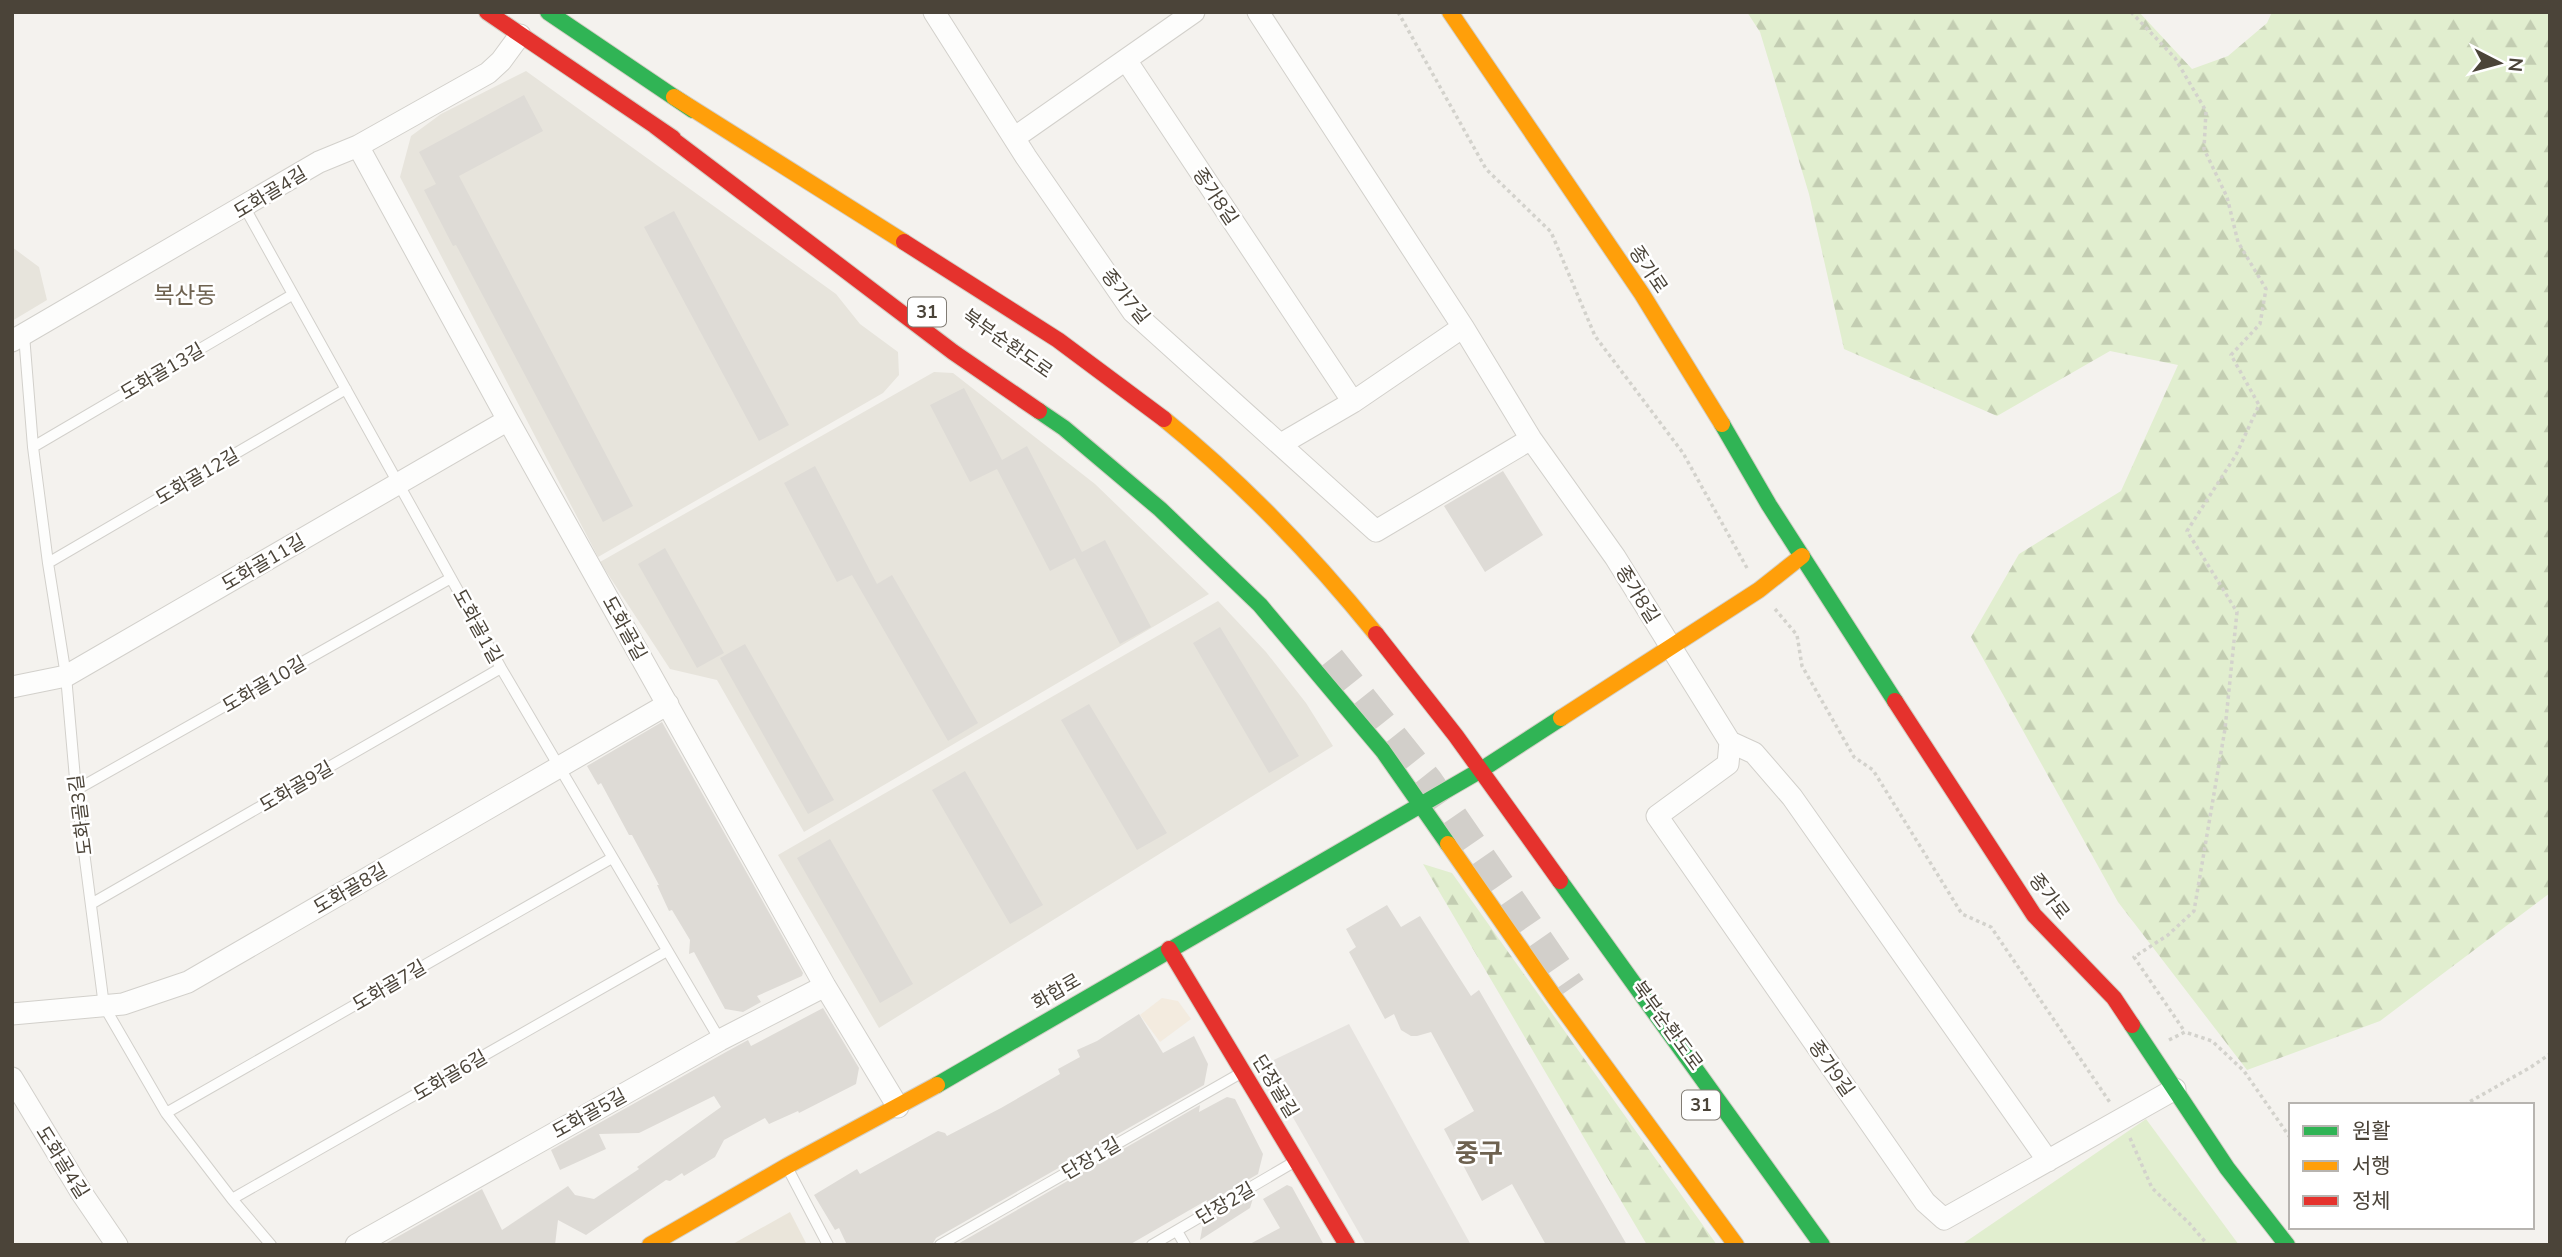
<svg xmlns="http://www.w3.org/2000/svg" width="2562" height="1257" viewBox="0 0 2562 1257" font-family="'Nunito Sans','Noto Sans KR',sans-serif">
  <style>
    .residential { fill: #e7e4dc }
    .commercial { fill: #f3ebdf }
    .education { fill: #eae5da }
    .forest { fill: url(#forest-firs) }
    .park { fill: #e1eecf }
    .parking { fill: #e6e3df }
    .building { fill: #dedbd6 }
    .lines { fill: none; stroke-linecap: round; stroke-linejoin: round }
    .primary-tunnel { stroke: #d2cfca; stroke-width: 33; stroke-dasharray: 33 17; stroke-linecap: butt }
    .lane-casing { stroke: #d2d0cb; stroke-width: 12 }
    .street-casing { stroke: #d2d0cb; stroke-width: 23 }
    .fast-casing { stroke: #d3cfc5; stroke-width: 18 }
    .slow-casing { stroke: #d3cfc5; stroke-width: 18 }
    .jam-casing { stroke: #d3cfc5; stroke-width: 18 }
    .path { stroke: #d3d2cc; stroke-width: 3.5; stroke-dasharray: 3.5 3.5; stroke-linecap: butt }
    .lane { stroke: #fdfdfc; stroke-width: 10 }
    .street { stroke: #fdfdfc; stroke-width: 21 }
    .fast { stroke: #30b455; stroke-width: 16 }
    .slow { stroke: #ff9f0a; stroke-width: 16 }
    .jam { stroke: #e5322d; stroke-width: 16 }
    .labels { text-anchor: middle; stroke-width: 5; stroke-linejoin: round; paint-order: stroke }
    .shield { fill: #fff; stroke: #817c74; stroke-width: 2 }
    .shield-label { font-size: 18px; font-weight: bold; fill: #4b4439 }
    .street-label { font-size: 19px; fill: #4b4439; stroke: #fff }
    .quarter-label { font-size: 23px; fill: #6e6250; stroke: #fff }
    .district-label { font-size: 26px; font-weight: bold; fill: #6e6250; stroke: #fff }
  </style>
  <defs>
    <pattern id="forest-firs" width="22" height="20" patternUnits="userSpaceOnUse" patternTransform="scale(1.75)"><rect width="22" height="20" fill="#e1eecf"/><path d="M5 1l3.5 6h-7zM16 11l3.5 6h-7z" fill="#c3cdb2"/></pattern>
  </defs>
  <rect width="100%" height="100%" fill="#f4f2ee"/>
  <path class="residential" d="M526,71L836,294L860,324L898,352L899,375L883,393L598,557L400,177L411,136L441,114Z
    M12,247L39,267L47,300L12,321Z
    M934,372L953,373L1095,484L1209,594L804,832L717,680L670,669L600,562Z
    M1218,601L1266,652L1306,703L1333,746L879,1028L778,855Z"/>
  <path class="commercial" d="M1162,998L1178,1001L1191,1019L1160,1042L1140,1015Z"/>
  <path class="education" d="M790,1212L807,1245H731Z"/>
  <path class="forest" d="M1747,12H2139L2192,69L2228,56L2267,23L2272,12H2550V893L2380,1021L2247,1070L2118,902L1971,637L2019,554L2121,491L2178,365L2110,351L1997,416L1844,349L1809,194L1760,32Z
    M1423,864L1452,873L1717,1245H1647Z"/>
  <path class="park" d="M2146,1119L2239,1245H1961Z"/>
  <path class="parking" d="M1349,1024L1471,1245H1366L1263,1065Z"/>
  <path class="building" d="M524,95L543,131L459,176L633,506L603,522L456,245L453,246L424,190L436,184L419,152Z
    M674,211L789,425L759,441L644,227Z
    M964,388L1002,460L1027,446L1082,552L1105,540L1151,627L1120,644L1075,558L1050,571L997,469L970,482L930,405Z
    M815,466L877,584L892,575L978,723L948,741L852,575L837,582L784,483Z
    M1503,471L1543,535L1485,572L1444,506Z
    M665,548L724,653L697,668L638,564Z
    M1220,627L1299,756L1269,773L1193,643Z
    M745,644L834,800L808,814L720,658Z
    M1089,704L1167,833L1137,850L1061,720Z
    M662,722L803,973L802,976L757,996L761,1002L743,1012L725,1009L694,952L689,954L690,940L672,910L669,911L657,885H659L632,835H629L601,783L598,785L587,766Z
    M965,771L1043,905L1010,924L932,790Z
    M830,839L913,984L880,1003L797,858Z
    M1387,905L1401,927L1420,916L1471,996L1479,990L1627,1245H1546L1512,1184L1482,1201L1444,1129L1474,1111L1431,1032L1417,1036H1411L1401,1030L1394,1014L1385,1019L1349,952L1356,947L1346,929Z
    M823,1008L859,1068L856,1084L799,1113L798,1111L769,1124L765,1118L724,1140L715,1157L684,1176L682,1173L670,1181L666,1180L586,1235L558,1220L555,1245H383L482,1189L502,1230L568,1186L575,1195L594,1199L639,1169L637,1167L721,1107L714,1096L639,1133L599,1134L606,1149L560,1170L551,1150L726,1052L748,1040L751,1046Z
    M1139,1014L1163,1053L1194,1036L1208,1064L1204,1085L936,1238L932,1245H847L839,1228L835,1230L814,1195L857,1169L860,1174L938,1131L945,1133L947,1136L1001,1108L1060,1074L1058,1069L1080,1057L1077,1050L1097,1041Z
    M1227,1097L1235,1099L1263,1154L1258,1174L1206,1204L1207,1200L1129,1245H956L1200,1105L1199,1112Z
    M1287,1185L1292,1187L1324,1245H1248L1280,1228L1263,1199Z
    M1254,1195L1250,1208L1200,1240L1203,1224Z"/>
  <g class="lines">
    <path class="primary-tunnel" d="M1329,660L1426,781L1570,989"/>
    <defs>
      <path id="lane" d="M245,208L501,668L720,1040
        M24,335L33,447L48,563L66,676L76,790L104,1006L166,1113L232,1199L271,1245
        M33,447L292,295
        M48,563L346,389
        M76,790L451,578
        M91,904L501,668
        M166,1113L612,858
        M787,1167L828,1245
        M232,1199L667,951
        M1177,1231L1185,1245
        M940,1245L1241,1073
        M1152,1245L1294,1162"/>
      <path id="street" d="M934,12L1026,157L1133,312L1376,531L1531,439
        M1258,12L1463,327L1531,439L1615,557L1730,742L1728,764L1657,816L1925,1202L1944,1219L2175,1089
        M1126,60L1353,402
        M1014,138L1194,12
        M358,146L508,420L825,986L898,1107
        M12,341L319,162L358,146L488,73L501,61L520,35
        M1281,444L1353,402L1463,327
        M12,687L66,676L508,420
        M1730,742L1754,753L1792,797L2048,1161
        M12,1014L123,1004L188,982L668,704
        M12,1078L81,1192L117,1245
        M356,1245L720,1040L825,986"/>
      <path id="fast" d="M548,12L693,110
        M1039,411L1064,428L1160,509L1260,605L1383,751L1448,844
        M1722,424L1769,505L1895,701
        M1560,881L1822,1245
        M2132,1025L2227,1168L2287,1245
        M937,1085L1481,770L1561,718"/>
      <path id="slow" d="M1450,12L1642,294L1722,424
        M674,97L904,242
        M1164,419C1242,482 1313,556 1376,634
        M1561,718L1759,590L1802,556
        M1448,844L1555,998L1736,1245
        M650,1245L787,1166L937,1085"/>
      <path id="jam" d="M487,12L673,138
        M655,126L953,352L1039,411
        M904,242L1058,340L1164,419
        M1376,634L1456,736L1560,881
        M1895,701L2034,915L2114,998L2132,1025
        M1169,949L1347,1245"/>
    </defs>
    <use href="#lane" class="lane-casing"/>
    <use href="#street" class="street-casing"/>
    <use href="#fast" class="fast-casing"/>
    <use href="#slow" class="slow-casing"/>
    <use href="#jam" class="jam-casing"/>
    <path class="path" d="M1398,12L1486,169L1551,232L1595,336L1683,453L1747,568
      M2131,12L2175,58L2206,111L2204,149L2227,197L2238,242L2266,289L2260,324L2231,355L2259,405L2236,455L2187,531L2237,612L2225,729L2194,911L2168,935L2134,957L2185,1032
      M1775,609L1797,635L1802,666L1854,757L1873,770L1962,914L1991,927L2111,1104
      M2169,1040L2185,1032L2212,1041L2244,1071L2291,1139
      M2464,1105L2531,1067L2550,1054
      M2130,1138L2152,1188L2189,1223L2208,1245"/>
    <use href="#lane" class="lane"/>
    <use href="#street" class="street"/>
    <use href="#fast" class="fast"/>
    <use href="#slow" class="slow"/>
    <use href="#jam" class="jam"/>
  </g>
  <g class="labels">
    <g class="shield">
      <rect x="908" y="297.5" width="38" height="29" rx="5"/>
      <rect x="1682" y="1090.5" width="38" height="29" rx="5"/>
    </g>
    <g class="shield-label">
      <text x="927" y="318">31</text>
      <text x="1701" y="1111">31</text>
    </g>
    <g class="street-label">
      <text transform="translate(270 192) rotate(-31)" y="7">도화골4길</text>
      <text transform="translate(1216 196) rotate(56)" y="7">종가8길</text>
      <text transform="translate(1649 269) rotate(56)" y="7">종가로</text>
      <text transform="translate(1126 296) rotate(51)" y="7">종가7길</text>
      <text transform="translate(1008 343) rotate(35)" y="7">북부순환도로</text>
      <text transform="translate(162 371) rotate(-30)" y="7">도화골13길</text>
      <text transform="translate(197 476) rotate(-30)" y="7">도화골12길</text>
      <text transform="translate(263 562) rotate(-30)" y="7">도화골11길</text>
      <text transform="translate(1638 594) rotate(58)" y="7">종가8길</text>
      <text transform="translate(478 626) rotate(61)" y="7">도화골1길</text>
      <text transform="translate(625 628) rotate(61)" y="7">도화골길</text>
      <text transform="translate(264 684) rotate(-30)" y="7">도화골10길</text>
      <text transform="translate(296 786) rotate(-30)" y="7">도화골9길</text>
      <text transform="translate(80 815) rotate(-97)" y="7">도화골3길</text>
      <text transform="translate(350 888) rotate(-30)" y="7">도화골8길</text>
      <text transform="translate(2050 896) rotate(52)" y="7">종가로</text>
      <text transform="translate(389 985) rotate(-30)" y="7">도화골7길</text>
      <text transform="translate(1056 991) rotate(-30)" y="7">화합로</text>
      <text transform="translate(1668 1025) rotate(54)" y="7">북부순환도로</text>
      <text transform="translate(1832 1068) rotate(55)" y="7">종가9길</text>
      <text transform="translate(450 1075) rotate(-30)" y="7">도화골6길</text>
      <text transform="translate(1276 1086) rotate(59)" y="7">단장골길</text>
      <text transform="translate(589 1113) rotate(-29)" y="7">도화골5길</text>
      <text transform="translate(1091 1158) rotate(-30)" y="7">단장1길</text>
      <text transform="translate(63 1162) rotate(58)" y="7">도화골4길</text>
      <text transform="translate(1225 1203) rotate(-30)" y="7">단장2길</text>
    </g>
    <g class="quarter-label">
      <text x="185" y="303">복산동</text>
    </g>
    <g class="district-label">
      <text x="1479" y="1162">중구</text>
    </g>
  </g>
  <rect width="2562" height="1257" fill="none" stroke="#4b4439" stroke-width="28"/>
  <rect x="2289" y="1103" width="245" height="126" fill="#ffffff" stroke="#b7b4b0" stroke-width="2"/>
  <rect x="2303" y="1126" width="35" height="10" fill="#30b455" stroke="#b7b4b0" stroke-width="2"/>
  <text x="2352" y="1138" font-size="21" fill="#4b4439">원활</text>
  <rect x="2303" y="1161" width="35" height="10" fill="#ff9f0a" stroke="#b7b4b0" stroke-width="2"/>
  <text x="2352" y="1173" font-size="21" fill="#4b4439">서행</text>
  <rect x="2303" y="1196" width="35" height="10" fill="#e5322d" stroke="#b7b4b0" stroke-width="2"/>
  <text x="2352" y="1208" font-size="21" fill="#4b4439">정체</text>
  <g transform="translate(2499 63) rotate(96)" stroke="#ffffff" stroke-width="5" paint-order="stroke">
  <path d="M0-5L12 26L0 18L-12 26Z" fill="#4b4439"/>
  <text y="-10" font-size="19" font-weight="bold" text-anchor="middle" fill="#4b4439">N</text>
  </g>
</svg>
